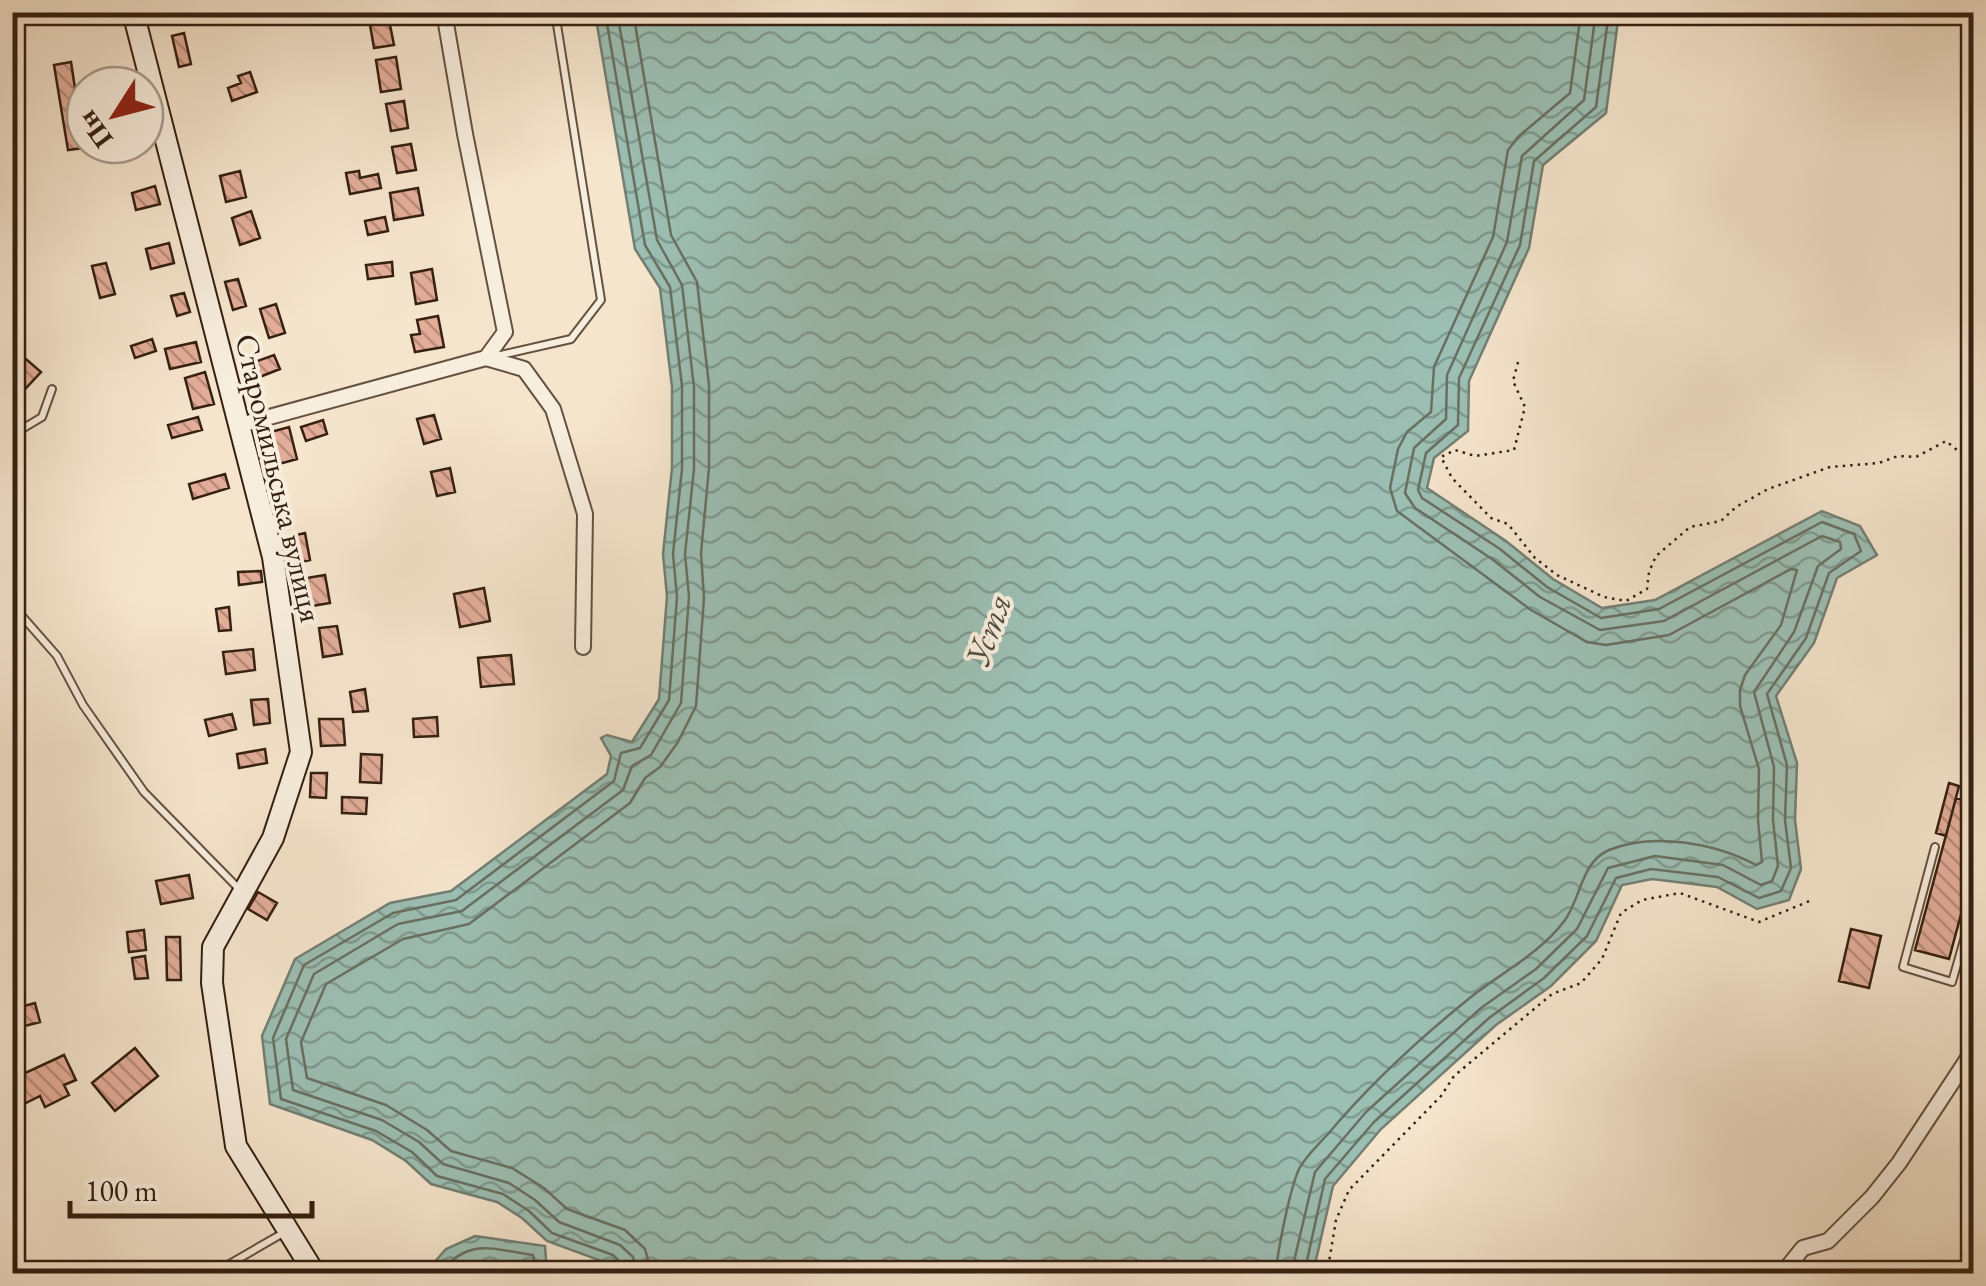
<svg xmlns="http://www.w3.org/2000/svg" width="1986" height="1286" viewBox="0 0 1986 1286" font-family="'EB Garamond',serif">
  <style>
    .water { fill: url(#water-waves); stroke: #737f73; stroke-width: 2.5 }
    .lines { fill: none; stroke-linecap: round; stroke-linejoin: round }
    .shore { stroke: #687062; stroke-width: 2.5 }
    .building { fill: url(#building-back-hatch); stroke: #352011; stroke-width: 2.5 }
    .lane-casing { stroke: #655140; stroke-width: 10 }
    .street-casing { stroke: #655140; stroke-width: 18 }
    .secondary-casing { stroke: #352011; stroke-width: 24 }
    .path { stroke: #352011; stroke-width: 2.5; stroke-dasharray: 2.5 5; stroke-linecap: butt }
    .lane { stroke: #f8eede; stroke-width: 6 }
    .street { stroke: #f8eede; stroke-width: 14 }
    .secondary { stroke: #f8eede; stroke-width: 20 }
    .labels { text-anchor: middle; stroke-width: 8; stroke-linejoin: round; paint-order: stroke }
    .street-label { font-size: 32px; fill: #352011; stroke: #f8eede }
    .water-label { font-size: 35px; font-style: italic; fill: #545042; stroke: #f8eede }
  </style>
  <defs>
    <pattern id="water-waves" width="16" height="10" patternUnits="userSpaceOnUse" patternTransform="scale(2.5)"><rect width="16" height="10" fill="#9cbfb4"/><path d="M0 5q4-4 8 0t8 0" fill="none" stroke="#809b91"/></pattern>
    <pattern id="building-back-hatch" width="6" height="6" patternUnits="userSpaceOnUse" patternTransform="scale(2.5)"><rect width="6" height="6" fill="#e3ad99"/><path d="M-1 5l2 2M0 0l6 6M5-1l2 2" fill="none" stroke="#b98c7b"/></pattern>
  </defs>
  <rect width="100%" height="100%" fill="#f5e5cd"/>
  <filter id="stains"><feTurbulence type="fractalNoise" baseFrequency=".002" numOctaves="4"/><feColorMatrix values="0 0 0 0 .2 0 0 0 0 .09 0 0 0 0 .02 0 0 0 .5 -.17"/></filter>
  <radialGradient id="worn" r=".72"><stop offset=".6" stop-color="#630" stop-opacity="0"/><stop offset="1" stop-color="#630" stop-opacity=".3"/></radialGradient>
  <path class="water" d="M595,13H1619L1606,113L1543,165L1529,248L1469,381L1468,431L1434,458L1427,488L1506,541L1553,579L1602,608L1655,600L1822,511L1860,526L1877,555L1837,578L1814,643L1776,696L1797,763L1795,820L1801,869L1789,900L1757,909L1717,887L1652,879L1622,885L1596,941L1551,986L1496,1025L1381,1129L1333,1186L1313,1273H618L607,1263L547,1241L522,1218L497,1202L431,1184L406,1161L372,1140L270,1104L262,1036L295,959L390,903L451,891L607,774L611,756L601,738L607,735L632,742L659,699L667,596L663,554L672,468V387L660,288L635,249Z
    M475,1236L545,1246L547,1273H425L446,1249Z"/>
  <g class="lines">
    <path class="shore" d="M605,12L645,245L670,287L682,386V469L673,554L677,597L669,700L640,748L621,753L614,781L456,900L393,913L304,965L273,1038L281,1099L376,1131L412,1152L437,1176L503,1194L529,1211L552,1233L613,1255L622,1264L624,1274
      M617,12L657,240L682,285L694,387V469L685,554L689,597L681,703L651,755L632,766L623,790L462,911L398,924L314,974L286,1039L293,1090L382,1120L419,1142L443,1164L509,1183L535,1200L559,1222L620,1245L633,1257L637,1274
      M633,12L671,235L697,282L709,385V468L701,553L704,598L696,706L678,742L660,767L645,778L630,803L469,924L403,939L326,984L301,1042L307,1078L386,1105L427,1130L451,1151L512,1168L544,1188L567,1209L625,1230L645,1249L652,1274
      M438,1274C470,1237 490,1249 533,1255L537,1274
      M1276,1274C1277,1252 1290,1189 1299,1169C1306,1156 1318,1145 1328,1134C1370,1084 1420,1038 1471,997C1502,972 1541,953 1565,920C1581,898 1581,862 1609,850C1653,832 1715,843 1756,865L1762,862L1758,820L1759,769L1740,706V690L1745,675L1781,625L1797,570L1791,569L1669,635L1606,645L1587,642L1531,610L1397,511L1390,488L1398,449L1407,432L1431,412L1434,367L1493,237L1508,150L1518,137L1570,93L1581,12
      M1291,1274L1315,1172L1366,1112L1481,1008L1536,969L1577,929L1608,868L1655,856L1723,865L1761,885L1772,881L1778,866L1773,820L1774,767L1754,692L1794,632L1818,566L1841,549L1840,542L1822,536L1664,621L1600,630L1540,597L1492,559L1415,508L1405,493L1414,448L1446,419L1447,375L1507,242L1522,156L1584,100L1596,12
      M1304,1274L1325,1179L1374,1122L1489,1018L1544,978L1587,936L1616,878L1651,869L1718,877L1759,898L1781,891L1791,868L1785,820L1787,765L1767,694L1806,638L1829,573L1861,551L1854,534L1822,522L1659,609L1601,618L1547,587L1500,549L1422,498L1418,490L1426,453L1458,425L1459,378L1520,245L1534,161L1596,107L1609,12"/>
  </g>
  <path class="building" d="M388,15L394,45L374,48L369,19Z
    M184,33L191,64L179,67L172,36Z
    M396,57L401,89L381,92L376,60Z
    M71,62L84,148L68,150L54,65Z
    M250,72L257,92L232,101L228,88L241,83L238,76Z
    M404,101L408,128L391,131L386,104Z
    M411,144L416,170L397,173L392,147Z
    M240,171L246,197L226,202L220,176Z
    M359,171L360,178L378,174L381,188L350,194L346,173Z
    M155,186L160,204L136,210L132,193Z
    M418,188L423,215L394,220L390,193Z
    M251,211L260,238L240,245L232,218Z
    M385,217L388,231L368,235L365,221Z
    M169,243L174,263L151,269L146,249Z
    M392,262L393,276L368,279L366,265Z
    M106,263L115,294L100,298L92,266Z
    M432,269L437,300L416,304L411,273Z
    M238,279L246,306L233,310L225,282Z
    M184,293L190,312L177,316L171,296Z
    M276,304L285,333L269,338L260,309Z
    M438,316L444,347L415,352L411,335L420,334L417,320Z
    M152,339L156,351L135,358L131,346Z
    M196,342L201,362L170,369L165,349Z
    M12,347L41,372L12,403Z
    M274,355L280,369L257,378L252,363Z
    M205,372L214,404L193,409L185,378Z
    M434,415L441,439L424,444L417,419Z
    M198,417L202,430L172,438L168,425Z
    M323,420L327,434L306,441L301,427Z
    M289,427L297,459L279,464L271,432Z
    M450,468L455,492L437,496L431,472Z
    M225,474L229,488L193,499L189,484Z
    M305,533L310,560L297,563L292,536Z
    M261,571L262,582L239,585L238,572Z
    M325,575L330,603L312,606L307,578Z
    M484,588L490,621L460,627L454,594Z
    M229,607L231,630L219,631L216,609Z
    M337,626L342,654L323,657L319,628Z
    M253,649L255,670L226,674L223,652Z
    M511,655L514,684L481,687L478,658Z
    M365,689L368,711L353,712L350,692Z
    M268,699L270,723L254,725L251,700Z
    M232,714L236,729L209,736L205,720Z
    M437,717L438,736L414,737L413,719Z
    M319,719H343L345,745L321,746Z
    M265,749L267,763L239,768L237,754Z
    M361,754L382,755L381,783L360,782Z
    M311,773H327L326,798L310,797Z
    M1949,783L1959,786L1946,836L1936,833Z
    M342,797L367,798L366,814L342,813Z
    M1956,798L1974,803V866L1949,959L1915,950Z
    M189,875L193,898L161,904L156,881Z
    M258,892L277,903L267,920L248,909Z
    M1851,929L1881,936L1869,988L1839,981Z
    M144,930L146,950L129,952L127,932Z
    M166,937H180L181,980H167Z
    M145,956L148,978L135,979L132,958Z
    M35,1003L40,1022L17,1028L13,1009Z
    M135,1048L158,1076L115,1111L92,1083Z
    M64,1055L76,1080L64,1085L69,1095L45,1107L40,1096L12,1110V1079Z"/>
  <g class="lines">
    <defs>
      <path id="lane" d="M492,357L571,339L601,300L555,12
        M12,435L42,417L52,389
        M12,613L21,615L57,656L83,705L144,792L241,891
        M1935,847L1903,967L1952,982L1974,905
        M212,1274L285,1232"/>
      <path id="street" d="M486,358L524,369L553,409L585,514L583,647
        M240,425L486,358L505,332L465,134L444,12
        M1782,1274L1803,1248L1828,1241L1872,1197L1899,1163L1974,1049"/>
      <path id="secondary" d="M133,12L273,557L301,752L273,838L213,947L212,983L236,1146L315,1274"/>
    </defs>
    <use href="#lane" class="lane-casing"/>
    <use href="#street" class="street-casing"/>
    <use href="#secondary" class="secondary-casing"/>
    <path class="path" d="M1518,362L1513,381L1525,407L1514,450L1475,456L1455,450L1441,457L1452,478L1491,518L1508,524L1535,558L1557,575L1604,597L1626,601L1647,589L1649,572L1656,556L1690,527L1721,521L1736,507L1768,489L1830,467L1879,463L1898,456L1916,457L1946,441L1957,450L1974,452
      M1327,1274L1336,1220L1349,1190L1441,1096L1454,1076L1552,994L1581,983L1602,959L1621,913L1642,900L1680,893L1759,922L1812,900"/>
    <use href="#lane" class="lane"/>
    <use href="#street" class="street"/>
    <use href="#secondary" class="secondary"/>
  </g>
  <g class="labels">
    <g class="street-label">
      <text transform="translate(279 478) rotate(77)" y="11">Старомильська вулиця</text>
    </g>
    <g class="water-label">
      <text transform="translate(988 630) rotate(-70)" y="12">Устя</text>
    </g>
  </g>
  <rect width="1986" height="1286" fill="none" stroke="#f5e5cd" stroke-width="50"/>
  <rect x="15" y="15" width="1956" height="1256" fill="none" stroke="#352011" stroke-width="5"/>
  <rect x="25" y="25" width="1936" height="1236" fill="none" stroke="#352011" stroke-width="2.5"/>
  <g transform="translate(115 115) rotate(234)"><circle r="48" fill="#f8eede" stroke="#aa9c8c" stroke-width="2.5"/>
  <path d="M0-8L18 38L0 25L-18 38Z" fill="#8f2418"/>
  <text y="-15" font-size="28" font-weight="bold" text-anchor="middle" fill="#352011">Пн</text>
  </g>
  <path d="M70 1201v15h242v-15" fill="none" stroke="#352011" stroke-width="5"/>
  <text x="85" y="1201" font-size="30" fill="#352011" stroke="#f8eede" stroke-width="8" paint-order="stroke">100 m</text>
  <rect width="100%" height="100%" filter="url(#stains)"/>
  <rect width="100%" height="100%" fill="url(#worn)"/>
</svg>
